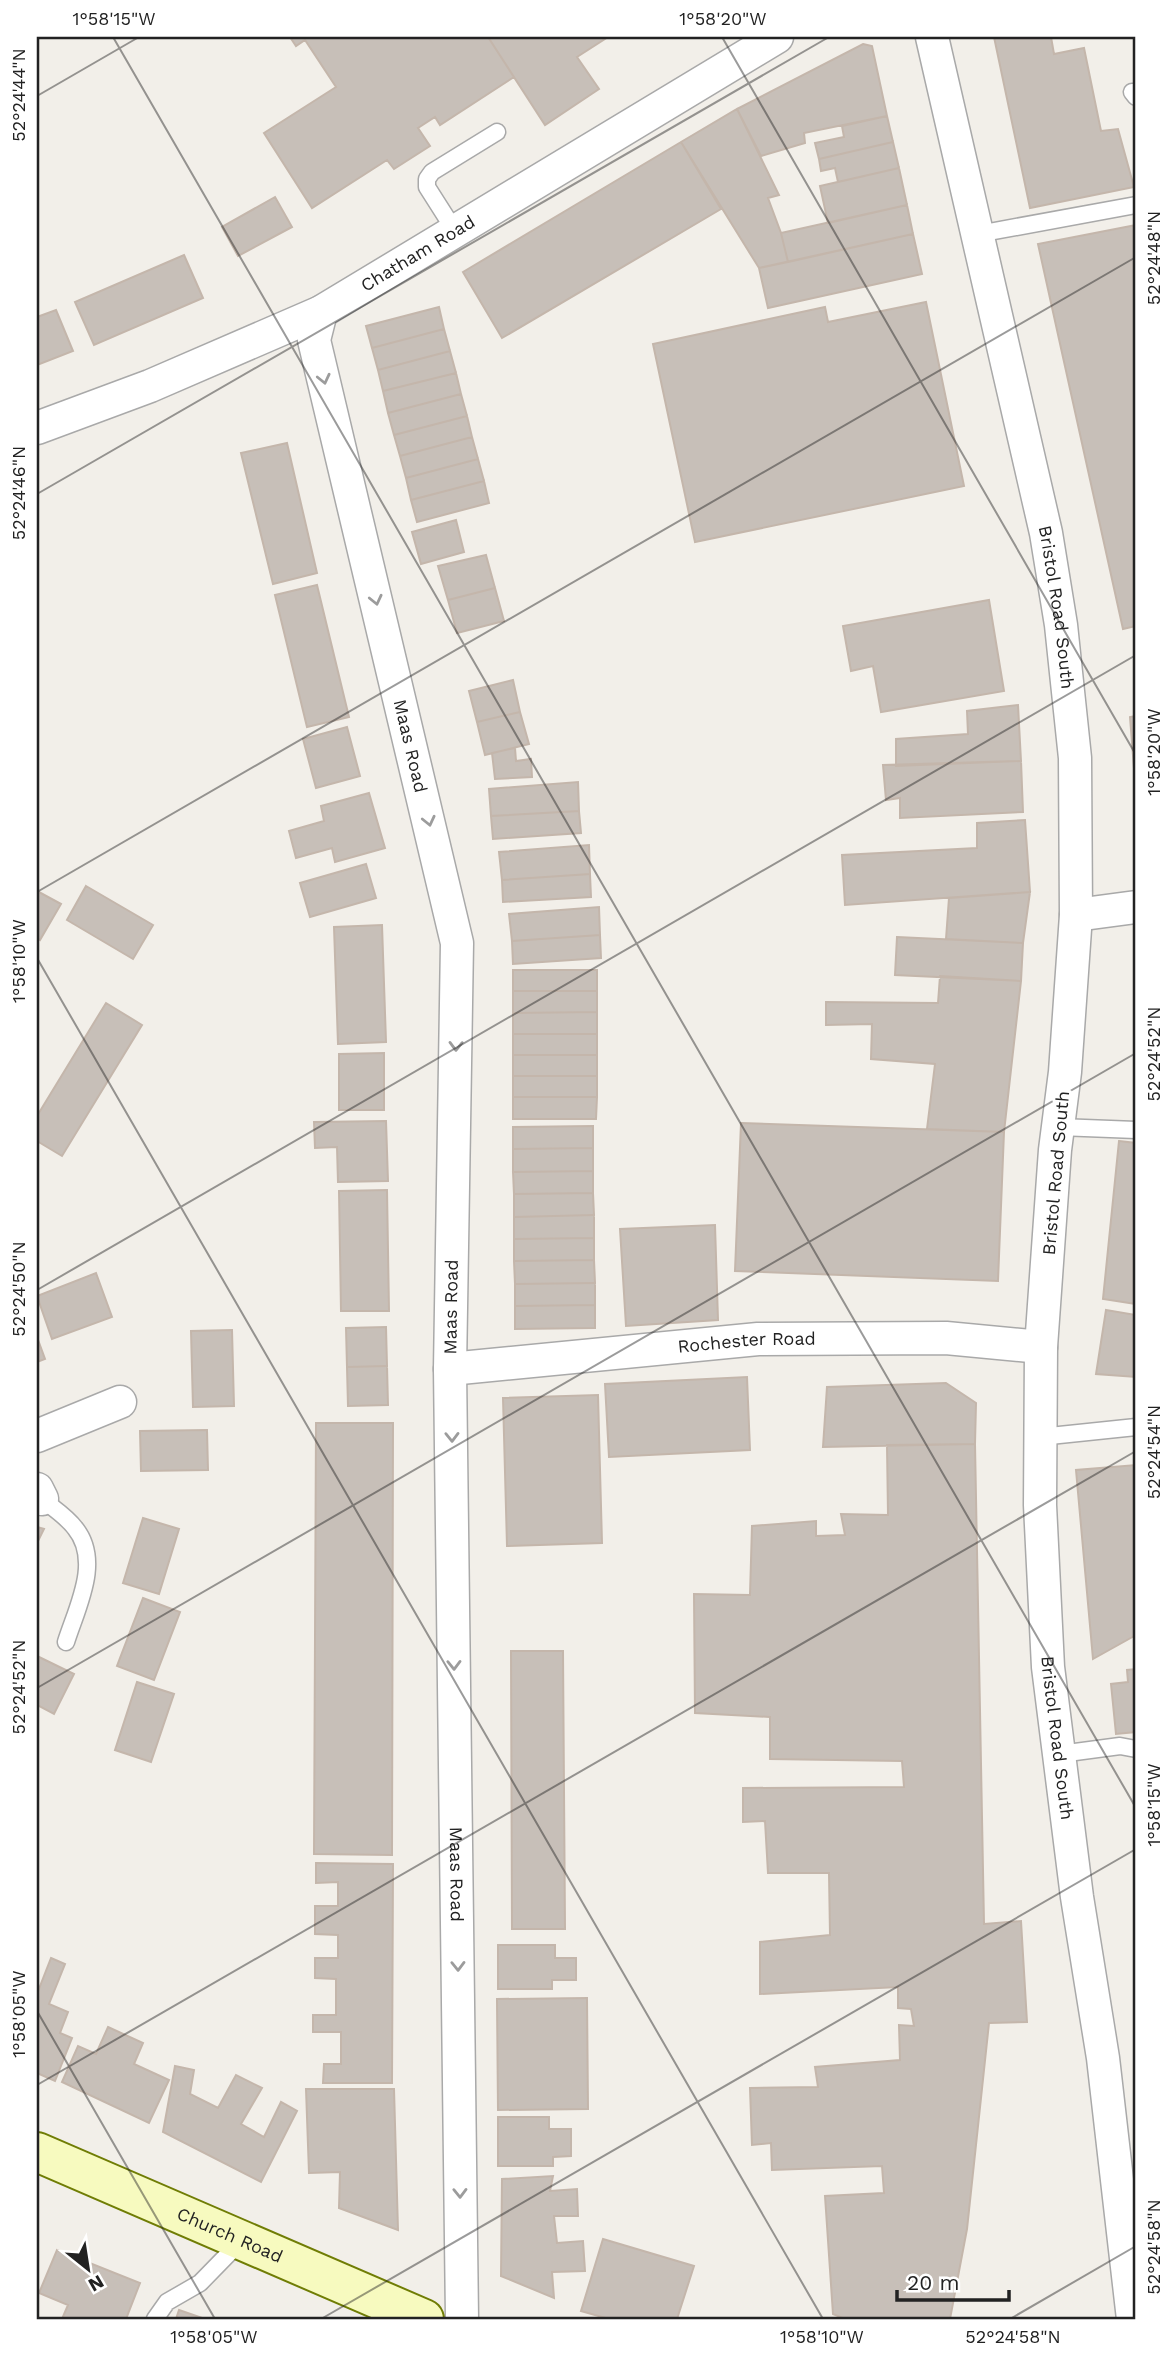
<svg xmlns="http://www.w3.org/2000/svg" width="1173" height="2356" viewBox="0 0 1173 2356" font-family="'Work Sans',sans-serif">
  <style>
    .building { fill: #c7bfb8; stroke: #c4b6ab; stroke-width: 2 }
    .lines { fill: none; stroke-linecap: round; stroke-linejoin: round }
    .service-casing { stroke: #a9a9a9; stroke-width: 19 }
    .minor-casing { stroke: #a9a9a9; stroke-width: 35 }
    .secondary-casing { stroke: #707d05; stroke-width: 42 }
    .service { stroke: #fff; stroke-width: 16 }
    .minor { stroke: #fff; stroke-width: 32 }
    .secondary { stroke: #f7fabf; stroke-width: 38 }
    .oneway { stroke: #9c9c9c }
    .ticks { fill: none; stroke: #222; stroke-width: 2; stroke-opacity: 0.45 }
    .labels { text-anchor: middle; stroke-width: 6; stroke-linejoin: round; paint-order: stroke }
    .street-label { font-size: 18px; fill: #222; stroke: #fff }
    .neatline { fill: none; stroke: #222; stroke-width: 2.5 }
    .ticks-label { font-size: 18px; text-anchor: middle; fill: #222 }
  </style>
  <rect width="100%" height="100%" fill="#f2efe9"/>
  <path class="building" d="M290,37H488L514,77L440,125L435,117L418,128L430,146L394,169L387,160L312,208L264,133L336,87L305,40L296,46Z
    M488,37H608L577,57L599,89L545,125Z
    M994,37H1051L1054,54L1084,48L1101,131L1118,129L1134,187L1030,208Z
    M863,44L872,46L887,116L804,133L805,143L761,156L737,109Z
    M737,109L779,195L768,198L781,233L788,262L759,268L681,142Z
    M887,116L893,142L819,159L815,143L844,137L842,126Z
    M681,142L721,209L502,338L463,272Z
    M893,142L899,168L838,182L835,168L821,171L819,159Z
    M899,168L907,205L828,223L820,186Z
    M275,197L292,227L238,256L222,227Z
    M907,205L913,234L788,262L781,233Z
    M1136,225V626L1123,629L1038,244Z
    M913,234L922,274L768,308L759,268Z
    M184,255L203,298L94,345L75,302Z
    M926,302L964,486L695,542L653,344L825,307L828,322Z
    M439,307L444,329L372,348L366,326Z
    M56,310L73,351L37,365V317Z
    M444,329L450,351L378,370L372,348Z
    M450,351L456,373L383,391L378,370Z
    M456,373L461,394L388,413L383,391Z
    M461,394L467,416L394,435L388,413Z
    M467,416L472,437L400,456L394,435Z
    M472,437L478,459L406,478L400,456Z
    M287,443L317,573L273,584L241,453Z
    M478,459L484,481L411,500L406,478Z
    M484,481L489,503L417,522L411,500Z
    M456,520L464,552L421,564L412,532Z
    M486,555L495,588L448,600L438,566Z
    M317,585L349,717L307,727L275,595Z
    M495,588L504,621L457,633L448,600Z
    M989,600L1004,691L881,712L873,666L851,671L843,626Z
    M513,680L520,712L477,722L469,691Z
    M1018,705L1021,761L896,766V739L968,734L967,711Z
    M520,712L529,744L485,755L477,722Z
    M1136,716V794L1130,717Z
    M347,727L360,776L316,788L303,739Z
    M515,748L516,761L531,759L532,777L495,779L492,753Z
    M1021,761L1023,812L900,818V798L886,800L883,765Z
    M578,782L579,811L491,816L489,789Z
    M369,793L385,848L335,862L332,848L296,858L289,831L324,821L321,806Z
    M579,811L581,833L493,839L491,816Z
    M1025,820L1030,892L845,905L842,855L977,848V823Z
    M589,845L590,874L502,880L499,852Z
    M366,864L376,898L310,917L300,883Z
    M590,874L591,897L503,902L502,880Z
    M86,886L153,925L133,959L67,920Z
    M37,891L61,904L40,940L37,938Z
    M1030,892L1023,943L946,939L949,898Z
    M599,907L600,935L512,941L509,914Z
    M382,925L386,1042L338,1044L334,927Z
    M600,935L601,958L513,964L512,941Z
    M897,937L1023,943L1021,981L895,975Z
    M513,970H597V991H513Z
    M940,976L1021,981L1004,1132L927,1129L935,1064L871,1059L872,1024L826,1025V1002L938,1003Z
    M513,991H597V1012L513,1013Z
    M106,1003L142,1025L62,1156L37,1141V1116Z
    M597,1012V1034H513V1013Z
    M513,1034H597V1055H513Z
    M384,1053V1110H339V1054Z
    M513,1055H597V1076H513Z
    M513,1076H597V1097H513Z
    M513,1097H597L596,1119H513Z
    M386,1121L388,1181L338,1182L337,1147L315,1148L314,1122Z
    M741,1123L1004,1132L998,1281L735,1271Z
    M593,1126V1148L513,1149V1127Z
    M1119,1141L1136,1143V1304L1103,1299Z
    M593,1148V1171L513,1172V1149Z
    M593,1171V1193L514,1194L513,1172Z
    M387,1190L389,1311H341L339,1191Z
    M593,1193L594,1215L514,1217V1194Z
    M594,1215V1238L514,1239V1217Z
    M715,1225L718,1320L626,1326L620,1229Z
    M594,1238V1260L514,1261V1239Z
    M594,1260L595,1283L515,1284L514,1261Z
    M96,1273L112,1317L52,1339L37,1296Z
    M595,1283V1305L515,1306V1284Z
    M595,1305V1328L515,1329V1306Z
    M1106,1310L1136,1315V1377L1096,1374Z
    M386,1327L387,1366L347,1367L346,1328Z
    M232,1330L234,1406L193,1407L191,1331Z
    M37,1337L45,1359L37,1362Z
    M387,1366L388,1405L348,1406L347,1367Z
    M747,1377L750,1450L609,1457L605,1384Z
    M946,1383L976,1403L975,1444L823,1447L827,1387Z
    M598,1395L602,1543L507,1546L503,1398Z
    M316,1423H393L392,1855L314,1854Z
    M207,1430L208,1470L141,1471L140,1431Z
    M975,1444L984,1924L1021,1921L1027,2022L989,2023L967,2229L950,2319H845L833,2314L825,2196L884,2193L882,2166L772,2170L771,2143L752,2145L750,2088L818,2087L815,2067L900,2060L899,2025L914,2026L911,2009L898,2008V1987L760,1994V1942L830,1935L829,1873H768L765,1821L743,1822V1788L904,1787L902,1761L770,1759V1717L695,1713L694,1594L750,1595L752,1526L816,1521V1536L845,1535L841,1514L888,1515L887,1445Z
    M1136,1465V1635L1093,1659L1076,1470Z
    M143,1518L179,1529L159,1594L123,1583Z
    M37,1527L44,1529L37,1543Z
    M143,1598L180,1612L154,1680L117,1666Z
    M511,1651H563L565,1929H512Z
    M37,1656L74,1674L54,1714L37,1705Z
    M1136,1669V1732L1116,1734L1111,1684L1128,1682L1127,1670Z
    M137,1682L174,1694L151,1762L115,1750Z
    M316,1863L393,1864L392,2083H323L324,2064H341V2032H313V2015H336V1979L315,1978V1958H338V1935L315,1934V1906H338V1882L316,1883Z
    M498,1945H555V1958H576V1980H552V1989H498Z
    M51,1958L65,1964L49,2004L68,2012L60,2033L72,2038L55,2081L37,2073V1994Z
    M587,1998L588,2109L498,2110L497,1999Z
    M108,2027L143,2043L134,2064L169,2080L149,2123L62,2082L78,2046L96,2054Z
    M175,2066L194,2070L190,2094L218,2108L236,2075L262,2088L241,2124L264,2137L281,2102L297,2111L261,2182L163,2132Z
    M306,2089H394L398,2230L339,2208L340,2172L309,2173Z
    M498,2117H549V2129H571V2156L553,2157V2166H498Z
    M553,2176L550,2191L577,2189L578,2216H554L557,2243L583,2241L585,2271L552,2272L554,2298L501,2276L502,2179Z
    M603,2239L694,2266L677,2319H609L581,2311Z
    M57,2250L140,2283L126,2319H62L68,2305L39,2293Z
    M179,2310L205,2319H176Z"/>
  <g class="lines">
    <defs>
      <path id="service" d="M1132,92L1136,97
        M455,231L427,187V179L432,172L497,132
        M978,234L1136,205
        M1059,1127L1136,1130
        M1040,1437L1136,1427
        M42,1499C53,1508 67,1517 75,1528C102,1561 77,1607 66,1642
        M1060,1754L1120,1746L1136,1749
        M155,2319L167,2302L200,2283L241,2241"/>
      <g id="minor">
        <path id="s1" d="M932,37L1046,533L1061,625L1075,758L1076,915L1065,1072L1055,1150L1041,1347L1040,1505L1048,1667L1077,1897L1103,2058L1133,2319"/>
        <path id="s2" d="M321,312L314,340L457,943L450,1369L462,2319"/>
        <path id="s3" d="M37,428L150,386L321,312L777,37"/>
        <path d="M1076,915L1136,907"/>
        <path id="s4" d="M450,1369L758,1339L946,1338L1041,1347"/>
        <path d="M37,1436L120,1402"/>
        <path d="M37,1489L42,1499"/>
      </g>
      <g id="secondary">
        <path id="s5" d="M37,2152L424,2319"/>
      </g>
    </defs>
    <use href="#service" class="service-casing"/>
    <use href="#minor" class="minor-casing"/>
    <use href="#secondary" class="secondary-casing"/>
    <use href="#service" class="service"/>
    <use href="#minor" class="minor"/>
    <use href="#secondary" class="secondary"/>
  </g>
  <defs><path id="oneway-chevron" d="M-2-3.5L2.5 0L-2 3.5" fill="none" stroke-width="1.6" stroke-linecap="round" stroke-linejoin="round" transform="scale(1.75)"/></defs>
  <g class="oneway">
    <use href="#oneway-chevron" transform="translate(324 379) rotate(77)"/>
    <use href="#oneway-chevron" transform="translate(376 600) rotate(77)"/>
    <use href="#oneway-chevron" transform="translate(429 821) rotate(77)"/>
    <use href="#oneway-chevron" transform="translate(456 1046) rotate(91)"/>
    <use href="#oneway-chevron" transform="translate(452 1437) rotate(89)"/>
    <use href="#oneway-chevron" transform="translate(454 1665) rotate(89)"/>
    <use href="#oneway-chevron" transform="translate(458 1966) rotate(89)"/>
    <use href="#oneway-chevron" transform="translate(460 2193) rotate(89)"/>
  </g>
  <path class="ticks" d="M113,37L1136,1808M722,37L1136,755M37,96L139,37M37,494L829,37M37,892L1136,257M37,958L823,2319M37,1290L1136,655M37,1688L1136,1053M37,2011L215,2319M37,2085L1136,1451M321,2319L1136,1849M1010,2319L1136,2246"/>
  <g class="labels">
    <g class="street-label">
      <text dy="6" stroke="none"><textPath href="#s3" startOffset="420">Chatham Road</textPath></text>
      <text dy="6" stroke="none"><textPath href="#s1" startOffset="584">Bristol Road South</textPath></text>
      <text dy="6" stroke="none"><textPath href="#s2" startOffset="446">Maas Road</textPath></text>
      <text transform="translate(1056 1173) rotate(-85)" y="6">Bristol Road South</text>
      <text transform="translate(451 1307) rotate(-89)" y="6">Maas Road</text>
      <text dy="6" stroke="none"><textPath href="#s4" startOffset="298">Rochester Road</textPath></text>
      <text dy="6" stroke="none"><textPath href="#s1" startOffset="1718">Bristol Road South</textPath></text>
      <text dy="6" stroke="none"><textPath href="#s2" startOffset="1580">Maas Road</textPath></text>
      <text dy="6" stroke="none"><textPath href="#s5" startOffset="210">Church Road</textPath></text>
    </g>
  </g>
  <rect width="1173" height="2356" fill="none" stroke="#ffffff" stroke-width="77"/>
  <g transform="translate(88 2269) rotate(150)" stroke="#ffffff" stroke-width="5" paint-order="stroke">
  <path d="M0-5L12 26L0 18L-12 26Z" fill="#222222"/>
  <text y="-10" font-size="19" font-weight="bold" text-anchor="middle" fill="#222222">N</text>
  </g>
  <path d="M897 2290v10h112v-10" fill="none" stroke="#222222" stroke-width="3.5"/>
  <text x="907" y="2290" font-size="21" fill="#222222" stroke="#ffffff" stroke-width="5" paint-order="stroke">20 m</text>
  <rect x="38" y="38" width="1096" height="2280" class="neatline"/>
  <g class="ticks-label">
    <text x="114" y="25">1°58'15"W</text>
    <text x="723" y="25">1°58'20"W</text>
    <text transform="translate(19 95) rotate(-90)" y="6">52°24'44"N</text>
    <text transform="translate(1154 258) rotate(-90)" y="6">52°24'48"N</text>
    <text transform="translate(19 493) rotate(-90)" y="6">52°24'46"N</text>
    <text transform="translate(1154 752) rotate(-90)" y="6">1°58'20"W</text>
    <text transform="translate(19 961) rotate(-90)" y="6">1°58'10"W</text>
    <text transform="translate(1154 1054) rotate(-90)" y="6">52°24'52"N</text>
    <text transform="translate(19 1289) rotate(-90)" y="6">52°24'50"N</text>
    <text transform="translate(1154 1452) rotate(-90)" y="6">52°24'54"N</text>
    <text transform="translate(19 1687) rotate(-90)" y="6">52°24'52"N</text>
    <text transform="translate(1154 1805) rotate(-90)" y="6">1°58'15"W</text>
    <text transform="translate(19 2014) rotate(-90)" y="6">1°58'05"W</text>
    <text transform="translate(1154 2247) rotate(-90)" y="6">52°24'58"N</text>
    <text x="214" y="2343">1°58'05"W</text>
    <text x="822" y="2343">1°58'10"W</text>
    <text x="1013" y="2343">52°24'58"N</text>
  </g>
</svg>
